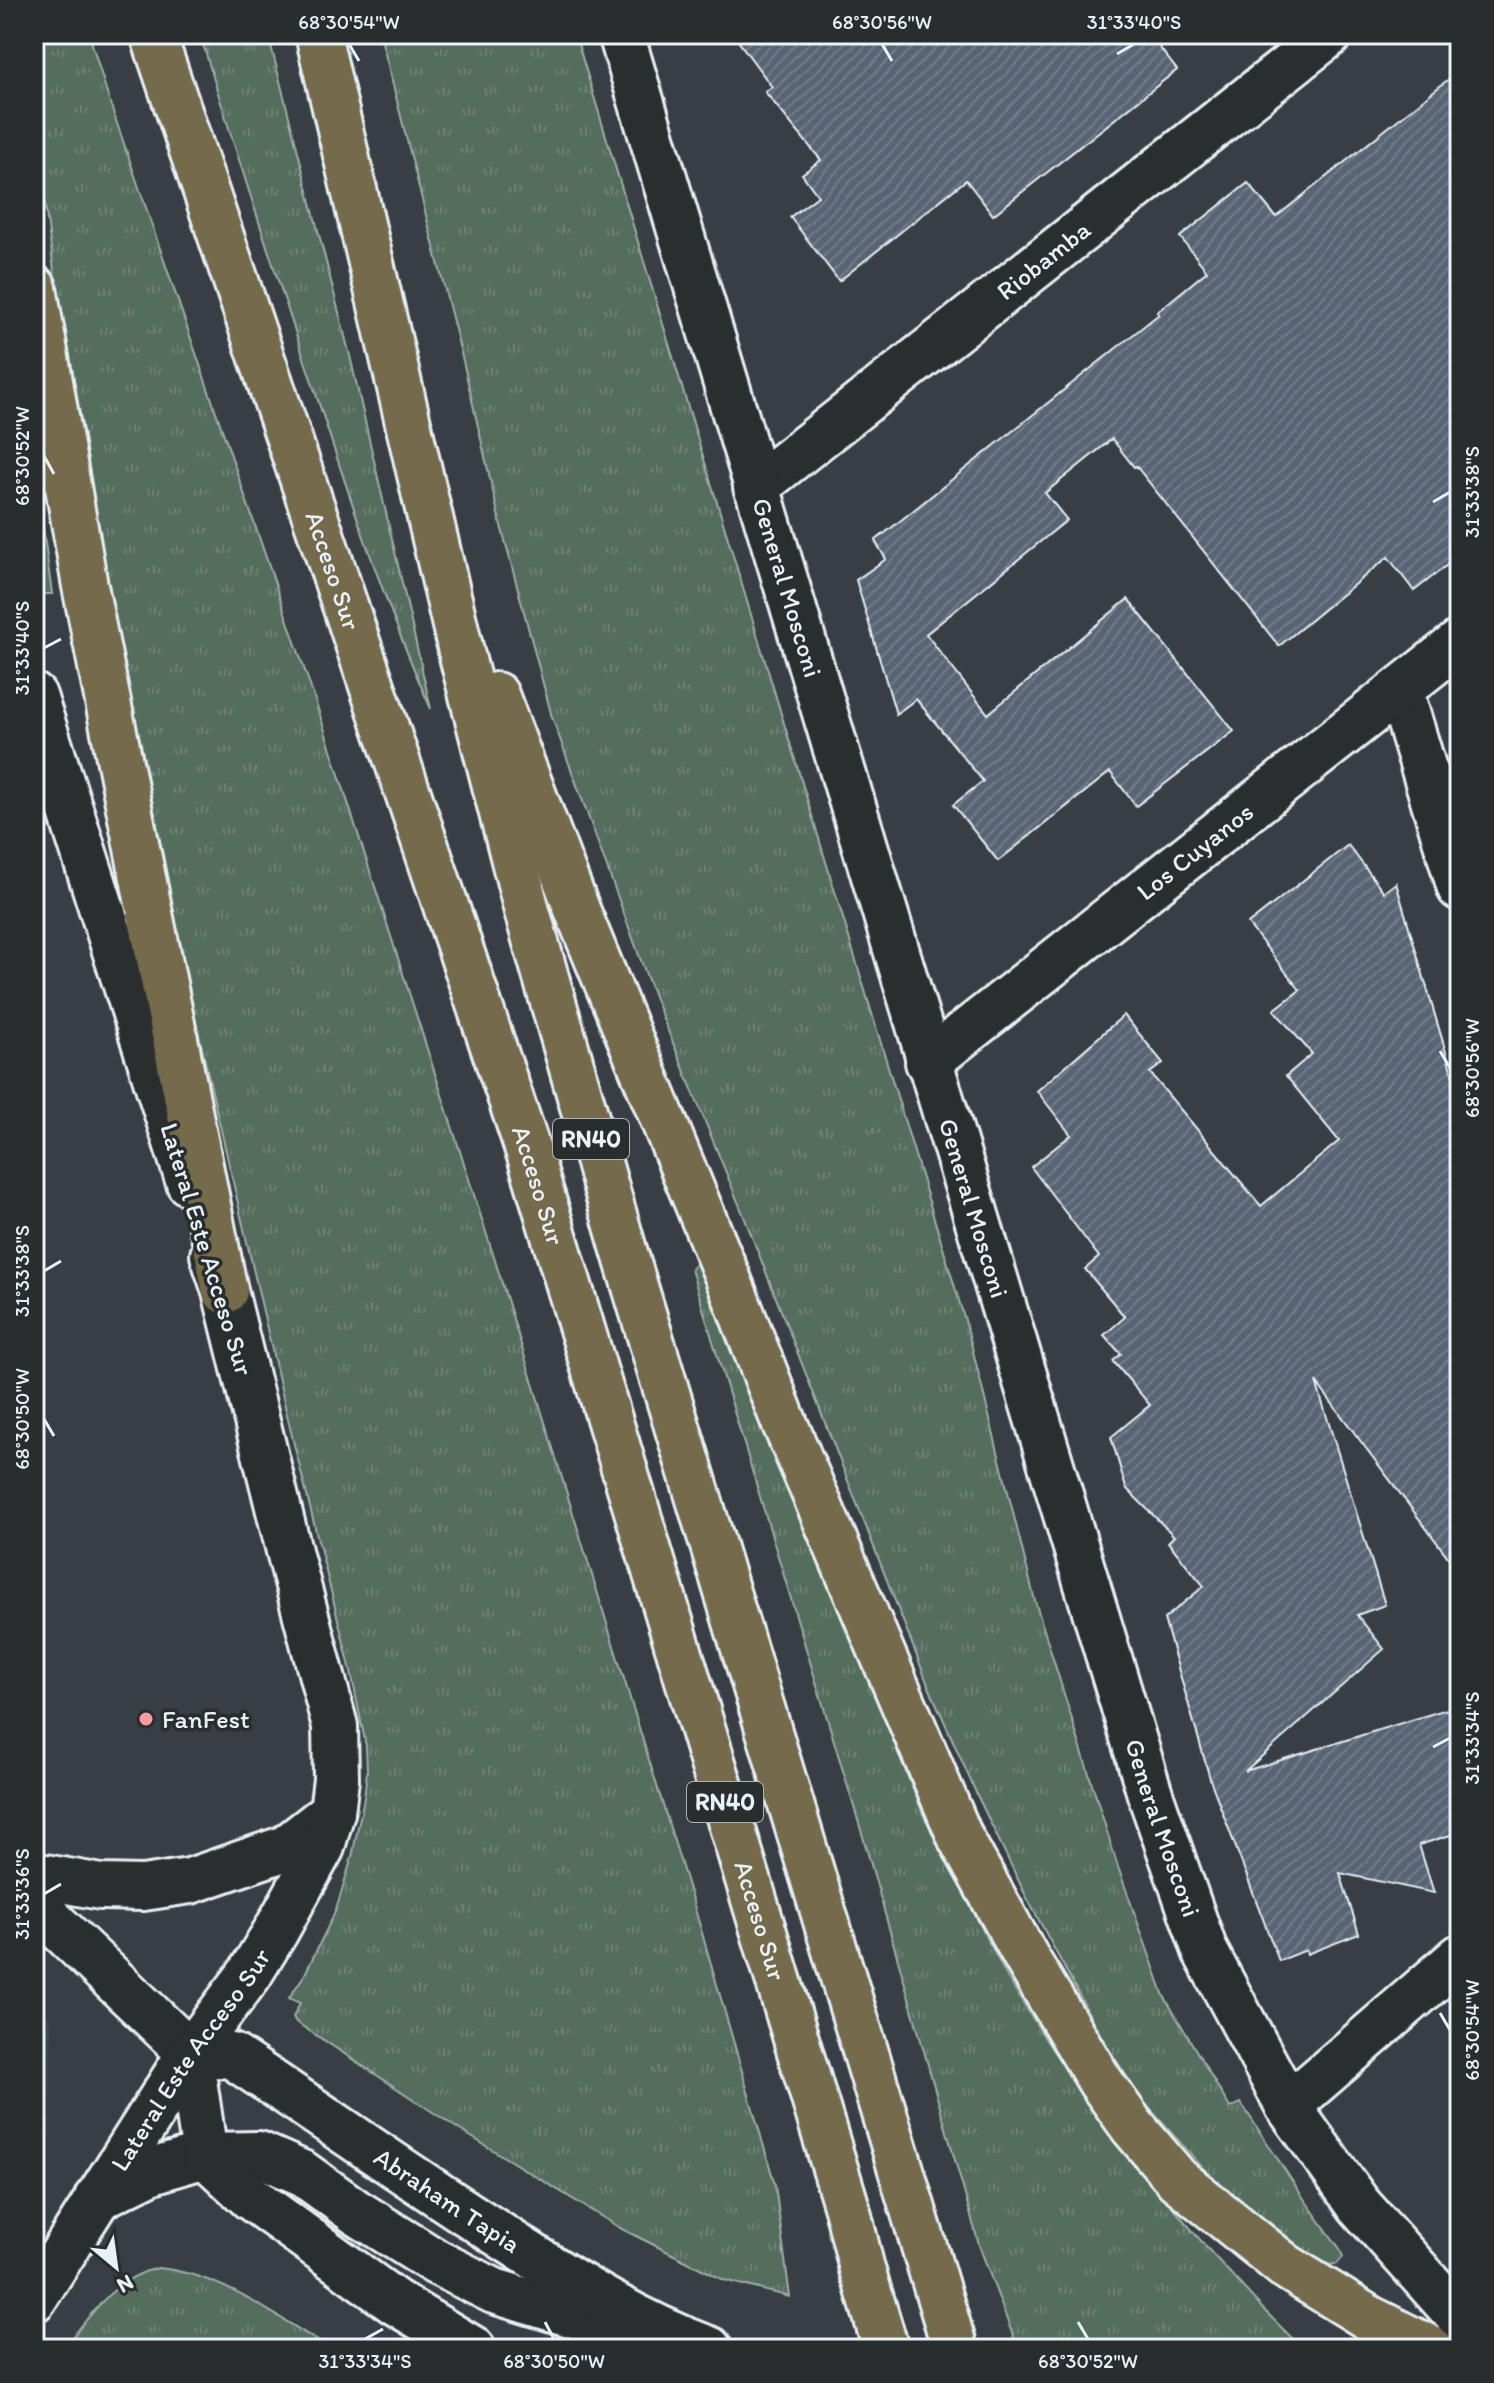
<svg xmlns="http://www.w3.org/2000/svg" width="1494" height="2383" viewBox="0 0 1494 2383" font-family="Itim,sans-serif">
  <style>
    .built { fill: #424952 }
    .grass { fill: url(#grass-tufts); stroke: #9eafaa; stroke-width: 2 }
    .building { fill: url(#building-hatch); stroke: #e8f1f8; stroke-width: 2 }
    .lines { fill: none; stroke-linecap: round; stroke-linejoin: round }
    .minor-casing { stroke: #e8f1f8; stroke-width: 50 }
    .tertiary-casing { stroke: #e8f1f8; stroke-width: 50 }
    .secondary-casing { stroke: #e8f1f8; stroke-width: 50 }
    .motorway-casing { stroke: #e8f1f8; stroke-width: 50 }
    .minor { stroke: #2a2d2e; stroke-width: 44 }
    .tertiary { stroke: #2a2d2e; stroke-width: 44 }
    .secondary { stroke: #2a2d2e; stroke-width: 44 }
    .motorway { stroke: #746b4b; stroke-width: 44 }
    .ticks { fill: none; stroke: #e8f1f8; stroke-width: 3 }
    .poi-dot { fill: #ff9aa2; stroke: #2a2d2e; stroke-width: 3 }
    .labels { text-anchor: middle; stroke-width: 7; stroke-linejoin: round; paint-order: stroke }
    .shield { fill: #2a2d2e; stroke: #afb6bb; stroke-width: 2 }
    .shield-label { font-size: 24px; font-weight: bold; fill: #e8f1f8 }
    .street-label { font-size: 26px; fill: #e8f1f8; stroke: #2a2d2e }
    .poi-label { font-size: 26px; fill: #e8f1f8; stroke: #2a2d2e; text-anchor: start }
    .neatline { fill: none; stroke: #e8f1f8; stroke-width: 3 }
    .ticks-label { font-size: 20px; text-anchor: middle; fill: #e8f1f8 }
  </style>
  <defs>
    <pattern id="grass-tufts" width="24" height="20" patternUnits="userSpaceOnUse" patternTransform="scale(2)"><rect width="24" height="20" fill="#546d5b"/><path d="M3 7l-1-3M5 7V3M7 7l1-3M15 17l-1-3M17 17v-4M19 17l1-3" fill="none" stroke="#6d8273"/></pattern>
    <pattern id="building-hatch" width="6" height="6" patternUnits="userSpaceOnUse" patternTransform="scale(2)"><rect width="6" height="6" fill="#596474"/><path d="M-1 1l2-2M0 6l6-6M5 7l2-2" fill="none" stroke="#717b89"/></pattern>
  </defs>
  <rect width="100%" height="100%" fill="#383e43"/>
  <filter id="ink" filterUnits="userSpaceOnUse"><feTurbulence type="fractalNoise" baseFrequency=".0125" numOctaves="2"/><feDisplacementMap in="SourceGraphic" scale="16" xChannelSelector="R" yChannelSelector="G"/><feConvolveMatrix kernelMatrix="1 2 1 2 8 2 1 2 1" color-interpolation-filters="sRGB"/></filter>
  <g filter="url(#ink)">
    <path class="built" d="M34,2000L51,2020L50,2133L34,2154Z"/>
    <path class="grass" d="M34,34H89L110,103L315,700L493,1254L695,1909L775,2185L790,2297L724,2280L622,2229L460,2130L296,2022L293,2017L300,2003L289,1998L305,1974L336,1910L352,1857L364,1798L367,1771L366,1746L350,1667L291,1432L141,785L66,357L34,126Z
      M200,34H268L350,356L431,709C384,603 348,492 312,382C273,266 235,151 200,34Z
      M380,34H575L967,1327L1035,1601L1118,1867L1164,1996L1230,2108L1241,2103L1302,2196L1340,2249L1343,2257L1337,2264L1325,2265L1283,2238L1220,2187L1142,2100L1103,2040L1026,1896L977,1795L929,1687L745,1219L655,999L552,717L500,522L463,361Z
      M34,466L36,477L52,594H43L34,563Z
      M695,1264L700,1266L923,1814L1006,1975L1051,2048L1118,2142L1207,2248L1261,2307L1303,2349H1018L980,2248L864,1840L691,1269Z
      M158,2268C222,2274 277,2317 331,2349H63C91,2315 113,2278 158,2268Z"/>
    <path class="building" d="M733,34H1149L1177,70L993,215L966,180L839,281L790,217L818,196L802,174L821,160L765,92L772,87Z
      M1460,70V555L1414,591L1388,557L1279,646L1136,466L1134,467L1112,439L1045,493L1067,520L926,634L988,714L1128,599L1234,731L1136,806L1110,772L998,861L953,805L983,781L916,699L896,714L856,580L886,559L875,541L1159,314L1157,312L1207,271L1180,237L1248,183L1276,217Z
      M1348,845L1384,892L1396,883L1460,1100V1573L1316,1382L1385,1605L1357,1615L1384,1649L1245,1771L1460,1705V1832L1419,1845L1434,1893L1340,1873L1359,1934L1307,1954L1306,1950L1279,1961L1211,1782L1164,1619L1204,1586L1168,1542L1174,1536L1126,1488L1111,1437L1150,1405L1113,1361L1121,1354L1104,1335L1125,1317L1085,1269L1099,1257L1031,1167L1071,1135L1037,1091L1124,1015L1163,1063L1150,1073L1261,1206L1339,1141L1286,1076L1312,1054L1274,1010L1300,990L1248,924Z"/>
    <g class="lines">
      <defs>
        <g id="minor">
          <path id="s1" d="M756,487L1330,34"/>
          <path d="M1400,690L1460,888"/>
          <path id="s2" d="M928,1062L1460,642"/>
          <path d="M1288,2106L1460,1957"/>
        </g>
        <g id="tertiary">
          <path id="s3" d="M621,34L1150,1794L1205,1951L1288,2106L1359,2205L1460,2318"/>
          <path d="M34,696L189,1183"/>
          <path d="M34,1875L101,1887L143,1888L190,1881L286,1848L332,1812"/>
          <path d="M34,1904L190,2053"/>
          <path d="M97,2198L152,2171L205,2155"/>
          <path id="s4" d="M34,2299L190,2053L249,1975L276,1931L322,1847L332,1812L336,1779L335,1726L290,1555L225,1291L213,1255"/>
        </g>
        <g id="secondary">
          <path d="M205,2155L259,2154L302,2173L356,2212L436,2262L494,2291L593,2321L624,2326"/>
          <path id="s5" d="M473,2349L395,2302L250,2197L205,2155L190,2053L232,2056C325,2117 416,2182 511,2242C574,2283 638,2323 709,2349"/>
        </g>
        <g id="motorway">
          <path id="s6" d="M153,34L530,1156L847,2208L862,2269L886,2349"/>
          <path d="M318,34L463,660L527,911L624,1250L955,2349"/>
          <path d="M34,288L85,586L225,1291"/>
          <path d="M496,695L578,912L730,1283L782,1417L961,1839L1027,1959L1100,2081L1132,2126L1177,2179L1285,2266L1369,2318L1431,2349"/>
        </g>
      </defs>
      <use href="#minor" class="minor-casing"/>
      <use href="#tertiary" class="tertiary-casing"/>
      <use href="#secondary" class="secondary-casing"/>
      <use href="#motorway" class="motorway-casing"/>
      <use href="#minor" class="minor"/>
      <use href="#tertiary" class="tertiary"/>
      <use href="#secondary" class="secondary"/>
      <use href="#motorway" class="motorway"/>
    </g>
  </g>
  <path class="ticks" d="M349,44L359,61M882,44L892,61M1117,54L1134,44M44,456L54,474M1433,502L1450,492M44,648L61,639M1440,1051L1450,1068M44,1271L61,1261M44,1419L54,1436M1433,1747L1450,1738M44,1894L61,1884M1440,2013L1450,2030M545,2322L554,2339M1078,2322L1088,2339M365,2339L383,2329"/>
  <circle class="poi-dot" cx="146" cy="1719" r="8"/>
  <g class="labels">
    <g class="shield">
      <rect x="553" y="1119" width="76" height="40" rx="6"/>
      <rect x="687" y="1782" width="76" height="40" rx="6"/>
    </g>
    <g class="shield-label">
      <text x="591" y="1147">RN40</text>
      <text x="725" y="1810">RN40</text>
    </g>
    <g class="street-label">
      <text dy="9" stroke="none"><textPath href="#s1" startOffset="366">Riobamba</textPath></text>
      <text dy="9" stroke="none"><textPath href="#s6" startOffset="566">Acceso Sur</textPath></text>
      <text dy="9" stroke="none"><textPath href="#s3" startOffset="578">General Mosconi</textPath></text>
      <text dy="9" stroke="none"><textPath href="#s2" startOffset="340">Los Cuyanos</textPath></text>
      <text dy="9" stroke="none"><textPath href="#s6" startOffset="1214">Acceso Sur</textPath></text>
      <text dy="9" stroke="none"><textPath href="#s3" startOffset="1226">General Mosconi</textPath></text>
      <text transform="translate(207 1249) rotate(73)" y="9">Lateral Este Acceso Sur</text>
      <text dy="9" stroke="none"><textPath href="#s3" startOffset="1874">General Mosconi</textPath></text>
      <text dy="9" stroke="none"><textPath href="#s6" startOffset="1982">Acceso Sur</textPath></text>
      <text dy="9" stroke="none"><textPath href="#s4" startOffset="286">Lateral Este Acceso Sur</textPath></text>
      <text dy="9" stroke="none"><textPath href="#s5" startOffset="736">Abraham Tapia</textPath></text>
    </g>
    <g class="poi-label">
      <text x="162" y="1728">FanFest</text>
    </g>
  </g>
  <rect width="1494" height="2383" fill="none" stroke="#2a2d2e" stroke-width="88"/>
  <g transform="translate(116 2267) rotate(151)" stroke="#2a2d2e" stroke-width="6" paint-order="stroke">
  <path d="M0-6L14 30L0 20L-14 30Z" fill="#e8f1f8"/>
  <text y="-12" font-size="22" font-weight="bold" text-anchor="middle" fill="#e8f1f8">N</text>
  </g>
  <rect x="44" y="44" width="1406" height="2295" class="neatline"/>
  <g class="ticks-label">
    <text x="349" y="29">68°30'54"W</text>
    <text x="882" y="29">68°30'56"W</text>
    <text x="1134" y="29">31°33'40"S</text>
    <text transform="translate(22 456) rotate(-90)" y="7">68°30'52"W</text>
    <text transform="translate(1472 492) rotate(-90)" y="7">31°33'38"S</text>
    <text transform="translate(22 648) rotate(-90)" y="7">31°33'40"S</text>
    <text transform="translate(1472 1068) rotate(-90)" y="7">68°30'56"W</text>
    <text transform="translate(22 1271) rotate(-90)" y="7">31°33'38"S</text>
    <text transform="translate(22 1419) rotate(-90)" y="7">68°30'50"W</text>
    <text transform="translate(1472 1738) rotate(-90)" y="7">31°33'34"S</text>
    <text transform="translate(22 1894) rotate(-90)" y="7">31°33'36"S</text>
    <text transform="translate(1472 2030) rotate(-90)" y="7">68°30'54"W</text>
    <text x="365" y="2368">31°33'34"S</text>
    <text x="554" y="2368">68°30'50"W</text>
    <text x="1088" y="2368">68°30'52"W</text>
  </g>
</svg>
